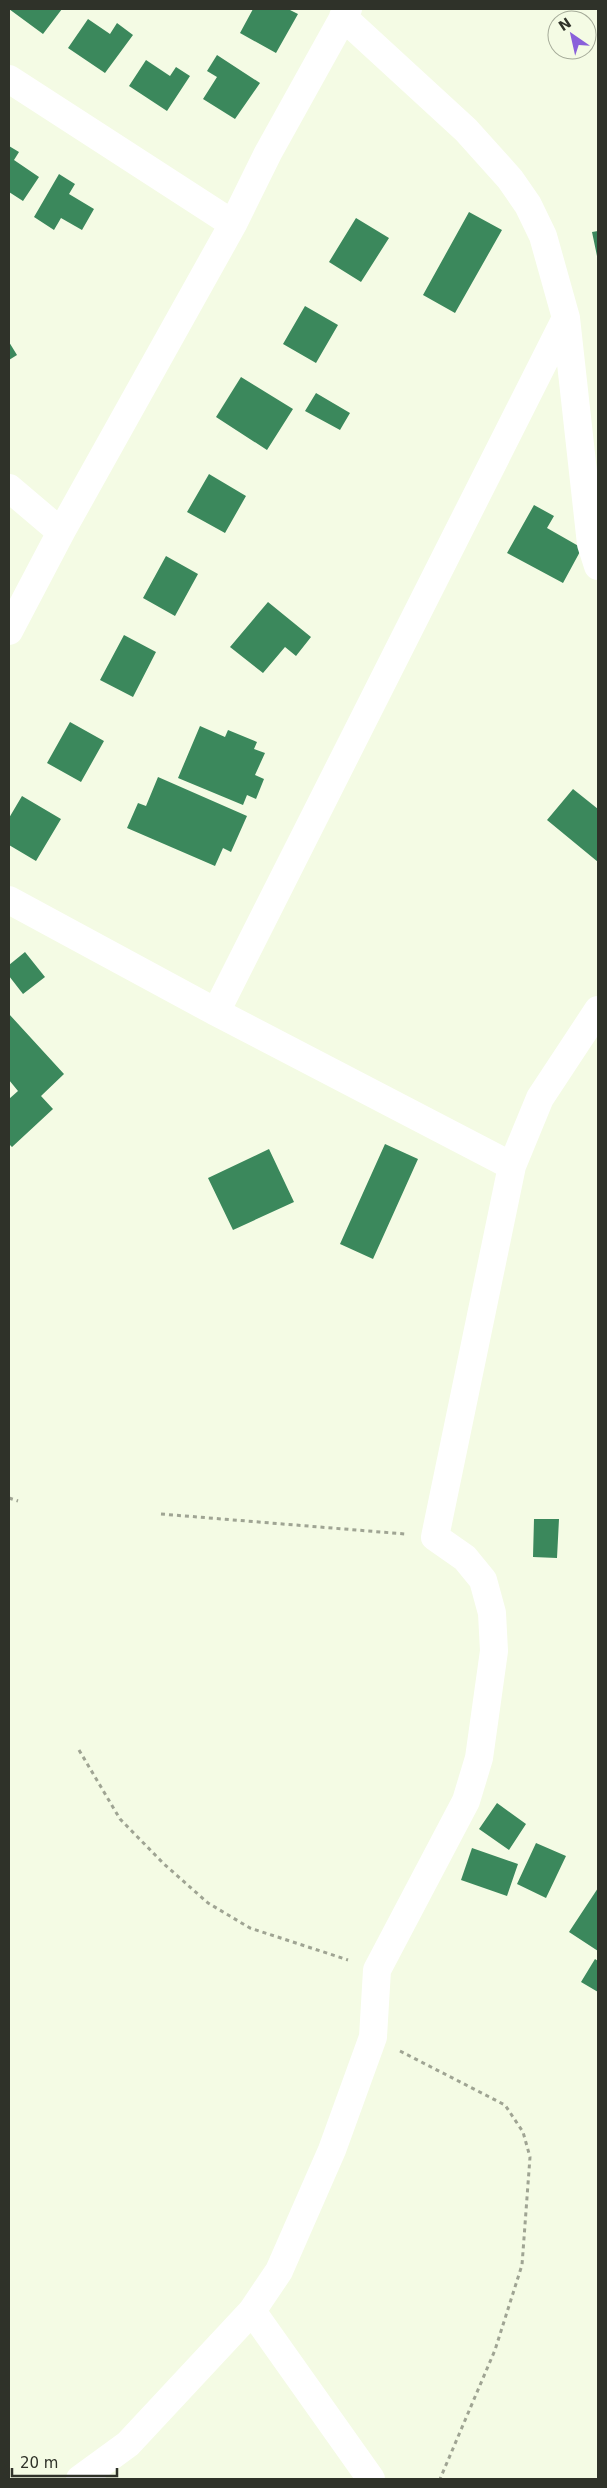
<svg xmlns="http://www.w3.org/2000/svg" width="607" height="2488" viewBox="0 0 607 2488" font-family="'DejaVu Sans',sans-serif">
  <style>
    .building { fill: #3b885c }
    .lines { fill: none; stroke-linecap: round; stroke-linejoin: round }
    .path { stroke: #9fa493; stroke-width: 3; stroke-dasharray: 4 4; stroke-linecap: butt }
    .minor { stroke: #fff; stroke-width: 28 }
  </style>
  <rect width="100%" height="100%" fill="#f4fbe4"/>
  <path class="building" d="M9,9H62L43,34Z
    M253,9H288L298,14L276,53L240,33Z
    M88,19L110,34L117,23L133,35L105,73L68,48Z
    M217,55L260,83L235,119L203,99L217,77L207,71Z
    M146,60L170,76L176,67L190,76L167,111L129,86Z
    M9,146L19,152L14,160L39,177L23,201L9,192Z
    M59,174L75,184L69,194L94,209L82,230L61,218L54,230L34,217Z
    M469,212L502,230L455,313L423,295Z
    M356,218L389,238L361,282L329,262Z
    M598,231V256H597L592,232Z
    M305,306L338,325L316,363L283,344Z
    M9,342L17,355L9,360Z
    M241,377L293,409L267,450L216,417Z
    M316,393L350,413L340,430L305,411Z
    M209,474L246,496L225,533L187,512Z
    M534,505L554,516L547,528L582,548L563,583L507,553Z
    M166,556L198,574L175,616L143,598Z
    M268,602L311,637L296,656L285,647L263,673L230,647Z
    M124,635L156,652L133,697L100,680Z
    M70,722L104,741L81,782L47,763Z
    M200,726L225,737L228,730L257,742L254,749L265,753L255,775L264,779L256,799L247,795L243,805L178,778Z
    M158,777L247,816L231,852L223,848L215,866L127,828L138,803L146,806Z
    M573,789L598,809V862L547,820Z
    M22,796L61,819L36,861L9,845V818Z
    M25,952L45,977L23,994L9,976V965Z
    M9,1014L64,1074L41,1096L53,1109L12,1147L9,1144V1099L18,1091L9,1080Z
    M385,1144L418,1159L373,1259L340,1244Z
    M269,1149L294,1202L233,1230L208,1178Z
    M534,1519H559L557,1558L533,1557Z
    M497,1803L526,1824L509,1850L479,1829Z
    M536,1843L566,1856L546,1898L517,1884Z
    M472,1848L518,1864L507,1896L461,1880Z
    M598,1888V1951L569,1932Z
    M595,1959L598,1961V1992L581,1982Z"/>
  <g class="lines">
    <path class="path" d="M9,1498L18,1501
      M161,1514L405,1534
      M79,1750L120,1819L164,1864L208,1903L250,1928L348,1960
      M400,2051L505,2105L523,2132L530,2157L522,2265L495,2350L440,2479"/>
    <path class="minor" d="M343,17L466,130L510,179L528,205L543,236L566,318L591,544L598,566
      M9,79L233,224
      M9,488L61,532
      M9,631L61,532L233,224L268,153L348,9
      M9,900L216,1012L512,1166
      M216,1012L566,318
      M252,2311L371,2479
      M80,2479L128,2444L252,2311L279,2271L332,2150L373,2037L377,1970L466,1801L479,1758L494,1651L492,1613L483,1580L465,1558L435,1537L512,1166L540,1098L598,1010"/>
  </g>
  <rect width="607" height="2488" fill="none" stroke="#2f3229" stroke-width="20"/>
  <g transform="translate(572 35) rotate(326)"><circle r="24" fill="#f4fbe4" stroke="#a5ab99"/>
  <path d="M0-4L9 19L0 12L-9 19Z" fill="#8960da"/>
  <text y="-8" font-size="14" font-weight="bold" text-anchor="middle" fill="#2f3229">N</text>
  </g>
  <path d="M12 2468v8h105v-8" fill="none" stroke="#2f3229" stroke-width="2.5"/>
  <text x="20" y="2468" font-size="15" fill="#2f3229" stroke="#f4fbe4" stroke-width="4" paint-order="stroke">20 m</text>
</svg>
